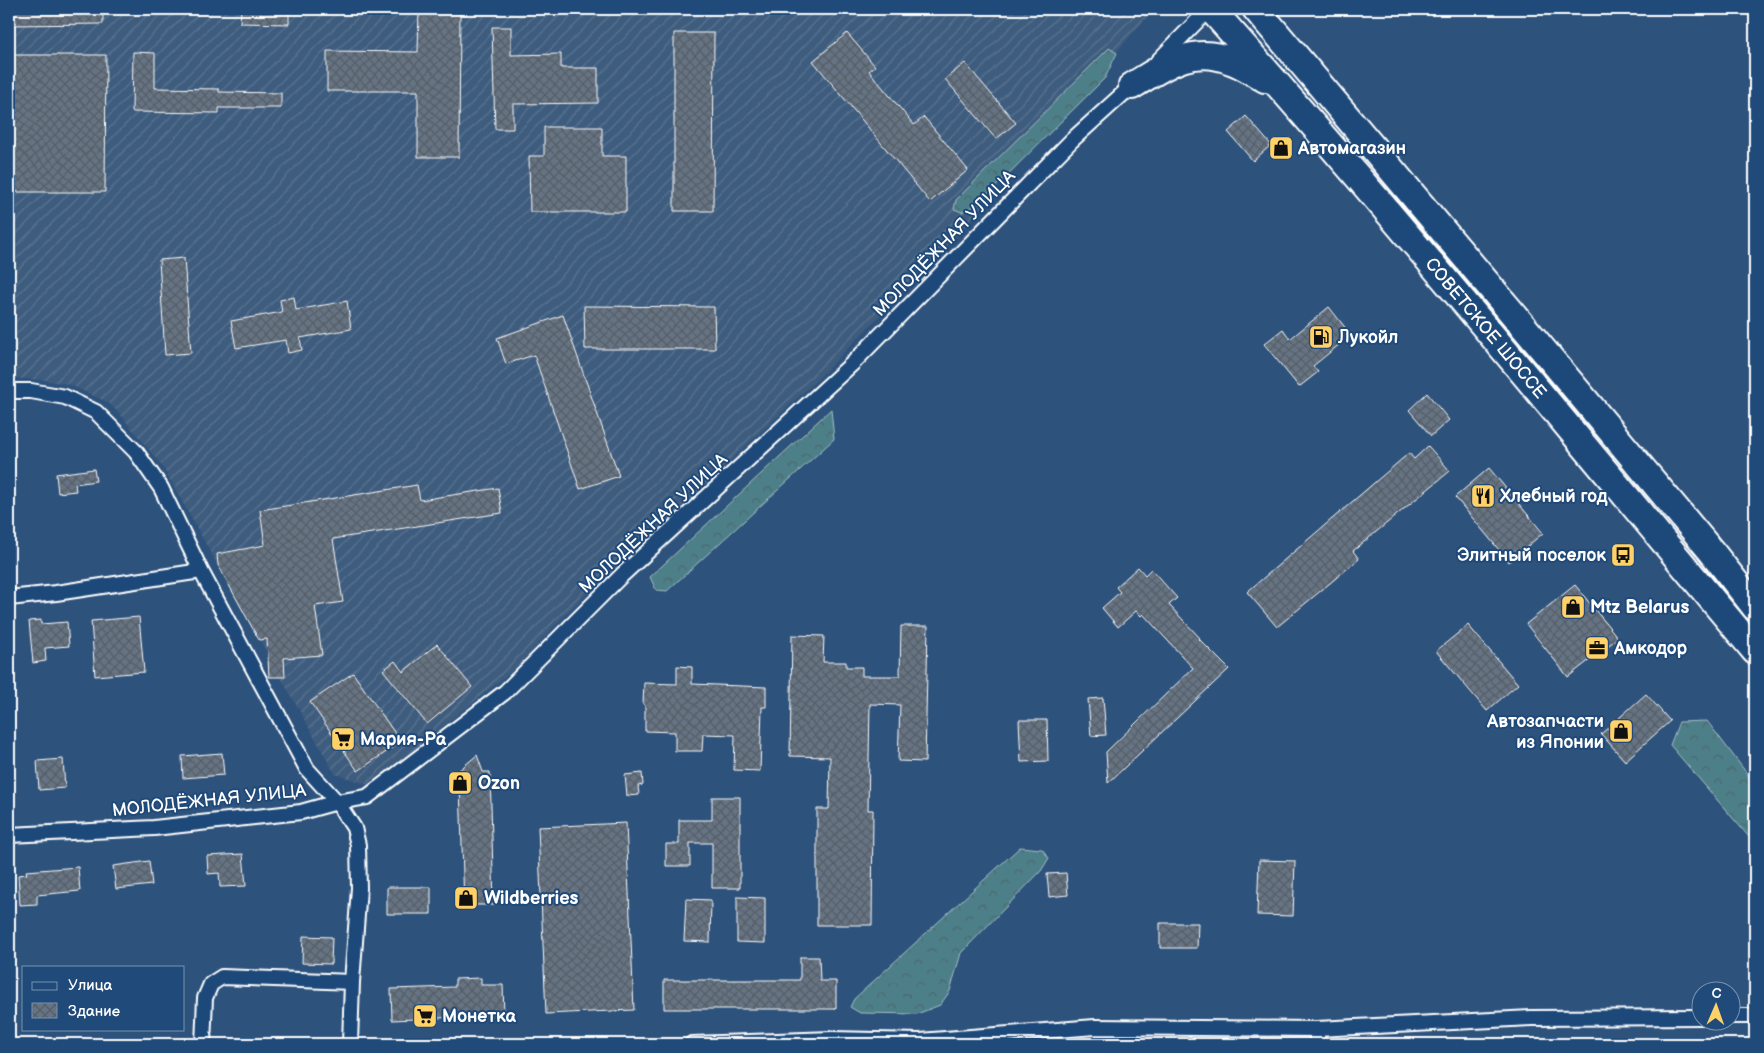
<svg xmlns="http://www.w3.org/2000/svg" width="1764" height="1053" viewBox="0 0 1764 1053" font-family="'Balsamiq Sans',sans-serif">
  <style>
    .industrial { fill: url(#industrial-furrows) }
    .forest { fill: url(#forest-crowns); stroke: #a6bfc4 }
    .building { fill: url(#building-cross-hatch); stroke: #fff }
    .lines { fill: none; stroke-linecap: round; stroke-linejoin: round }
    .street-casing { stroke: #fff; stroke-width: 18 }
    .highway-casing { stroke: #fff; stroke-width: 30 }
    .street { stroke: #1f4a7a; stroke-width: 14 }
    .highway { stroke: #1f4a7a; stroke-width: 26 }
    .labels { text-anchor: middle; stroke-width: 4; stroke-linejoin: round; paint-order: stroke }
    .poi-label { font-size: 18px; font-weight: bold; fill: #fff; stroke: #1f4a7a; text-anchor: start }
    .street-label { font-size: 18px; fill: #fff; stroke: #1f4a7a }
  </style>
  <defs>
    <pattern id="industrial-furrows" width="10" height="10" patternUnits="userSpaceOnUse" patternTransform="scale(1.25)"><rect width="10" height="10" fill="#3e5c7e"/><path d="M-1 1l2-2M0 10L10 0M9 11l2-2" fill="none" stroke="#5b7491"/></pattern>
    <pattern id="forest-crowns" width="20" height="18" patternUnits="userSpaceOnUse" patternTransform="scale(1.25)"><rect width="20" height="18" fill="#4e7f89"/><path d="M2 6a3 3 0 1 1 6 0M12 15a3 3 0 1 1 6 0" fill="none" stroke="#4d666a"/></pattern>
    <pattern id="building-cross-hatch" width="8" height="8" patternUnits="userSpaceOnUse" patternTransform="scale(1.25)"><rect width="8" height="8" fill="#657384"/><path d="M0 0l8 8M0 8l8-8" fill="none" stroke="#575e65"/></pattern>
  </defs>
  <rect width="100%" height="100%" fill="#2d527c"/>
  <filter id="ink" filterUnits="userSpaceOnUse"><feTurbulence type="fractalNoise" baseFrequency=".02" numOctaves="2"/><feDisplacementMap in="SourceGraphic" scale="10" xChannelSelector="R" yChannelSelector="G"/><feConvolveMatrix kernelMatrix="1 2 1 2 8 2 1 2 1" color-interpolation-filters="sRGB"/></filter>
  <g filter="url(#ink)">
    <path class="industrial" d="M9,9H1154L945,249L819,378L570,610L515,669L369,785L335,774L162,466L120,414L107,402L70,385L44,380L9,378Z"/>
    <path class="forest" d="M1109,48L1117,53L1105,78L977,205L962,212L954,209L956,200Z
      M831,409L834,439L667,591L656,590L650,577Z
      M1707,721L1755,784V844L1670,745L1679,722Z
      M1020,847L1042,849L1049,858L1041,871L961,953L950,991L940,1005L917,1014L860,1013L850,1007L854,999Z"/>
    <path class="building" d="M9,9H103V24L9,25Z
      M241,9H289V24L240,23Z
      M419,9H460L459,157H418V91H327V51L418,52Z
      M492,27H511V55L561,54V68H598V103L513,104V129H495Z
      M674,33H714L713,211H674Z
      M847,33L875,66L869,71L914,125L924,117L968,170L930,202L813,61Z
      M133,52L155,53V88L219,89V92L281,93V108H219V113L132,112Z
      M9,55H106L105,192H9Z
      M965,63L1016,123L996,139L945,79Z
      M1246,116L1271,145L1253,161L1228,132Z
      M544,127H602V156H626V212H530L529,156H544Z
      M184,258L191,353L165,355L159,260Z
      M294,297L296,310L347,301L351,329L300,338L302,350L288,353L286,340L236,348L231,321L282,312L280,300Z
      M584,306L714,307L715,349H585Z
      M1329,307L1351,335L1313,366L1318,372L1299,387L1264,344L1283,329L1290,339Z
      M563,315L619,476L580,489L534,355L506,364L497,338Z
      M1427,393L1449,420L1431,436L1409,410Z
      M1428,446L1450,471L1353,551L1359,559L1277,627L1247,592L1409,453L1414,459Z
      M1489,468L1543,533L1509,562L1455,497Z
      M94,469L96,481L75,484L76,491L58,493L56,474Z
      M417,485L420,500L498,488L502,513L333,539L343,602L315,606L322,655L284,658L285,677H269L267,639L259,640L218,565L217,554L265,545L260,510Z
      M1138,567L1145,575L1151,569L1177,598L1169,605L1200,638L1199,639L1229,669L1108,783L1106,752L1193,668L1143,614L1141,616L1136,611L1118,627L1102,608L1120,592L1116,587Z
      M1575,585L1618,638L1568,677L1526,624Z
      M139,617L144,672L95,676L91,621Z
      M41,620V624L67,622L69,646L45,648L46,661L33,663L29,621Z
      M1468,625L1518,684L1487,711L1436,651Z
      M901,626H928L925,762L898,761L900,705L870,704L868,810H873L872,925H817V809H829L830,757L790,756L792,635L824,636L823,662H846V667H862V676H900Z
      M437,644L472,687L427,724L383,670L395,661L403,672Z
      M677,666L692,667V684L766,687V707H762L760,771L734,770L735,735L703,734L702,751H675V732L645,731V705L643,704L644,683L677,684Z
      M353,673L401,742L358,771L310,702Z
      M1646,694L1670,721L1625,761L1601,734Z
      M1103,698L1106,735L1091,736L1088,699Z
      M1019,720H1047L1048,761L1021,762Z
      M222,753L224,775L183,778L182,756Z
      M477,755L483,772H490L494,905H464L460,786L451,777Z
      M63,759L65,788L39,790L37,761Z
      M642,773L643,785L638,786L639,795L627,796L625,775Z
      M712,797H740V888H712V843H690V866H666V844H679V820H712Z
      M626,823L634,1010L546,1014L538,827Z
      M243,854L246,886L220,887L219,873L208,874L207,856Z
      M1259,860L1295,861L1293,916L1257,915Z
      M149,861L152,885L116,889L113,866Z
      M78,867L80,891L37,895V904L20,905L18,875L27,874L26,871Z
      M1066,873L1068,895L1049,897L1047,874Z
      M387,887H431V914H387Z
      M737,897L765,898V943L737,942Z
      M686,899L711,900L710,942L684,941Z
      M1160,923H1198L1197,948H1160Z
      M303,936L332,937L331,964L302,963Z
      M800,957H819L820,981H836V1009H664V980H800Z
      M481,978V985H503L504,1015L392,1020L391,989L455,987V979Z"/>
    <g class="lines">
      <defs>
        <path id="street" d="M1157,62L1209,9
          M9,391H31L65,397L96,412L136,452L161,488L201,571L307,769L337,802L354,828L358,845L359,888L352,982L350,1044
          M9,598L56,593L201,571
          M9,835L154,828L301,812L337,802L367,797L505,692L622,575L853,363L1072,140L1136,82
          M1732,1016H1755
          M203,1044L205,998L211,984L222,977L352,982
          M692,1044L832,1039L920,1041L1095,1027L1317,1029L1531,1018L1702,1017
          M1317,1044V1029"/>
        <path id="highway" d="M1211,9C1398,218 1575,436 1755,651
          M1256,9L1519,321L1712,552L1755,607
          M1132,86C1163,67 1192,44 1231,61C1243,65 1254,73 1265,79"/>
      </defs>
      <use href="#street" class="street-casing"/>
      <use href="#highway" class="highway-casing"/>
      <use href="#street" class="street"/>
      <use href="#highway" class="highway"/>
    </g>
  </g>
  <defs>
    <symbol id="shop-square" viewBox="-11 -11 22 22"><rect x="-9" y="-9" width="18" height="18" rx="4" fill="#ffd166" stroke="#1f4a7a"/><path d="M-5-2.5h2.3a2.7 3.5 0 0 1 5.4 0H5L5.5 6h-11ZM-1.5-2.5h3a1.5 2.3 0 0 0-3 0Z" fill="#111"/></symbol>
    <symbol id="fuel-square" viewBox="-11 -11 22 22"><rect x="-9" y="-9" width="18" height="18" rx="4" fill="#ffd166" stroke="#1f4a7a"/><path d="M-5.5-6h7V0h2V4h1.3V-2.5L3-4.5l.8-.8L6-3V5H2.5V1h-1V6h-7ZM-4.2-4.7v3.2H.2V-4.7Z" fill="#111"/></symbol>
    <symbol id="restaurant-square" viewBox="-11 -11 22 22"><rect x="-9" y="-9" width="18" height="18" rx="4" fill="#ffd166" stroke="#1f4a7a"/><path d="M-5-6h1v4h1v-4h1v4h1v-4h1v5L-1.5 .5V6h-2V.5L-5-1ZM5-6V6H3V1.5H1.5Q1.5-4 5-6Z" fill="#111"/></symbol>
    <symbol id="bus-square" viewBox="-11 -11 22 22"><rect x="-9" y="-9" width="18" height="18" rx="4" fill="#ffd166" stroke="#1f4a7a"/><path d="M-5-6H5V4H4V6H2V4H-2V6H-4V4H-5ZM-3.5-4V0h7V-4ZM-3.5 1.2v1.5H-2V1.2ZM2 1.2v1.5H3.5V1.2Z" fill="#111"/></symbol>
    <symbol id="office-square" viewBox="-11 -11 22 22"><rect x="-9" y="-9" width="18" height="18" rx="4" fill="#ffd166" stroke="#1f4a7a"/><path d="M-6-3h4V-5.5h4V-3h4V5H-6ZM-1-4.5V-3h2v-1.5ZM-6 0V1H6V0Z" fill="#111"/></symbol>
    <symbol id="supermarket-square" viewBox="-11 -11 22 22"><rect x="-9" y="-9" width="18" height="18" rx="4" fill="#ffd166" stroke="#1f4a7a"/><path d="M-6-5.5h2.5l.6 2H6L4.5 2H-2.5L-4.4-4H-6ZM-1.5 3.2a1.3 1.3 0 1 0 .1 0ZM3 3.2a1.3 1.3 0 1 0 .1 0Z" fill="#111"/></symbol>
  </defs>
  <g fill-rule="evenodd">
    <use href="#shop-square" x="1267" y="134" width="28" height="28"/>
    <use href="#fuel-square" x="1307" y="323" width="28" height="28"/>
    <use href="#restaurant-square" x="1469" y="482" width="28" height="28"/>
    <use href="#bus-square" x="1609" y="541" width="28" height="28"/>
    <use href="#shop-square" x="1559" y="593" width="28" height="28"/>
    <use href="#office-square" x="1583" y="634" width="28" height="28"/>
    <use href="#shop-square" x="1607" y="717" width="28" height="28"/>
    <use href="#supermarket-square" x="329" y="725" width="28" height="28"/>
    <use href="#shop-square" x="446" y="769" width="28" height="28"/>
    <use href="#shop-square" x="452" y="884" width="28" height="28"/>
    <use href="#supermarket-square" x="411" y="1002" width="28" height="28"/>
  </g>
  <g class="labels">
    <g class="poi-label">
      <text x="1298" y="154">Автомагазин</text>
      <text x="1338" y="343">Лукойл</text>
      <text x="1500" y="502">Хлебный год</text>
      <text x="1606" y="561" text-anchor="end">Элитный поселок</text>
      <text x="1590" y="613">Mtz Belarus</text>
      <text x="1614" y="654">Амкодор</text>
      <text x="1604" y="727" text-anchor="end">Автозапчасти<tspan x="1604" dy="21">из Японии</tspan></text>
      <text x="360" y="745">Мария-Ра</text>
      <text x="478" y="789">Ozon</text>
      <text x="484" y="904">Wildberries</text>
      <text x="442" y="1022">Монетка</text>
    </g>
    <g class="street-label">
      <text transform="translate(944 243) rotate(-46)" y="6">МОЛОДЁЖНАЯ УЛИЦА</text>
      <text transform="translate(1486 328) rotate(50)" y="6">СОВЕТСКОЕ ШОССЕ</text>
      <text transform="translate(653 523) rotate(-43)" y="6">МОЛОДЁЖНАЯ УЛИЦА</text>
      <text transform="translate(209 800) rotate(-6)" y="6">МОЛОДЁЖНАЯ УЛИЦА</text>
    </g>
  </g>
  <rect width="1764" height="1053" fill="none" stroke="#1f4a7a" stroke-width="30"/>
  <rect x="15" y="15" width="1734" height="1023" fill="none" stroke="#fff" stroke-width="2" filter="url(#ink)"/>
  <rect x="22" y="966" width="162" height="65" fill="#1f4a7a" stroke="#7992af"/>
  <rect x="32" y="982" width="25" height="8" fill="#1f4a7a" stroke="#7992af"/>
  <text x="68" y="990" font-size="15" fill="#ffffff">Улица</text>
  <rect x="32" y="1003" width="25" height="15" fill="url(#building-cross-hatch)" stroke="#7992af"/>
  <text x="68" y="1016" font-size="15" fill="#ffffff">Здание</text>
  <g transform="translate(1716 1006) rotate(2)"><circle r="24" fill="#1f4a7a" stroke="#7992af"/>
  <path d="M0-4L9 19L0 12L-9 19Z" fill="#ffd166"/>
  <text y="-8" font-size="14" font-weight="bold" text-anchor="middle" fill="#ffffff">С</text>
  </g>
</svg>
